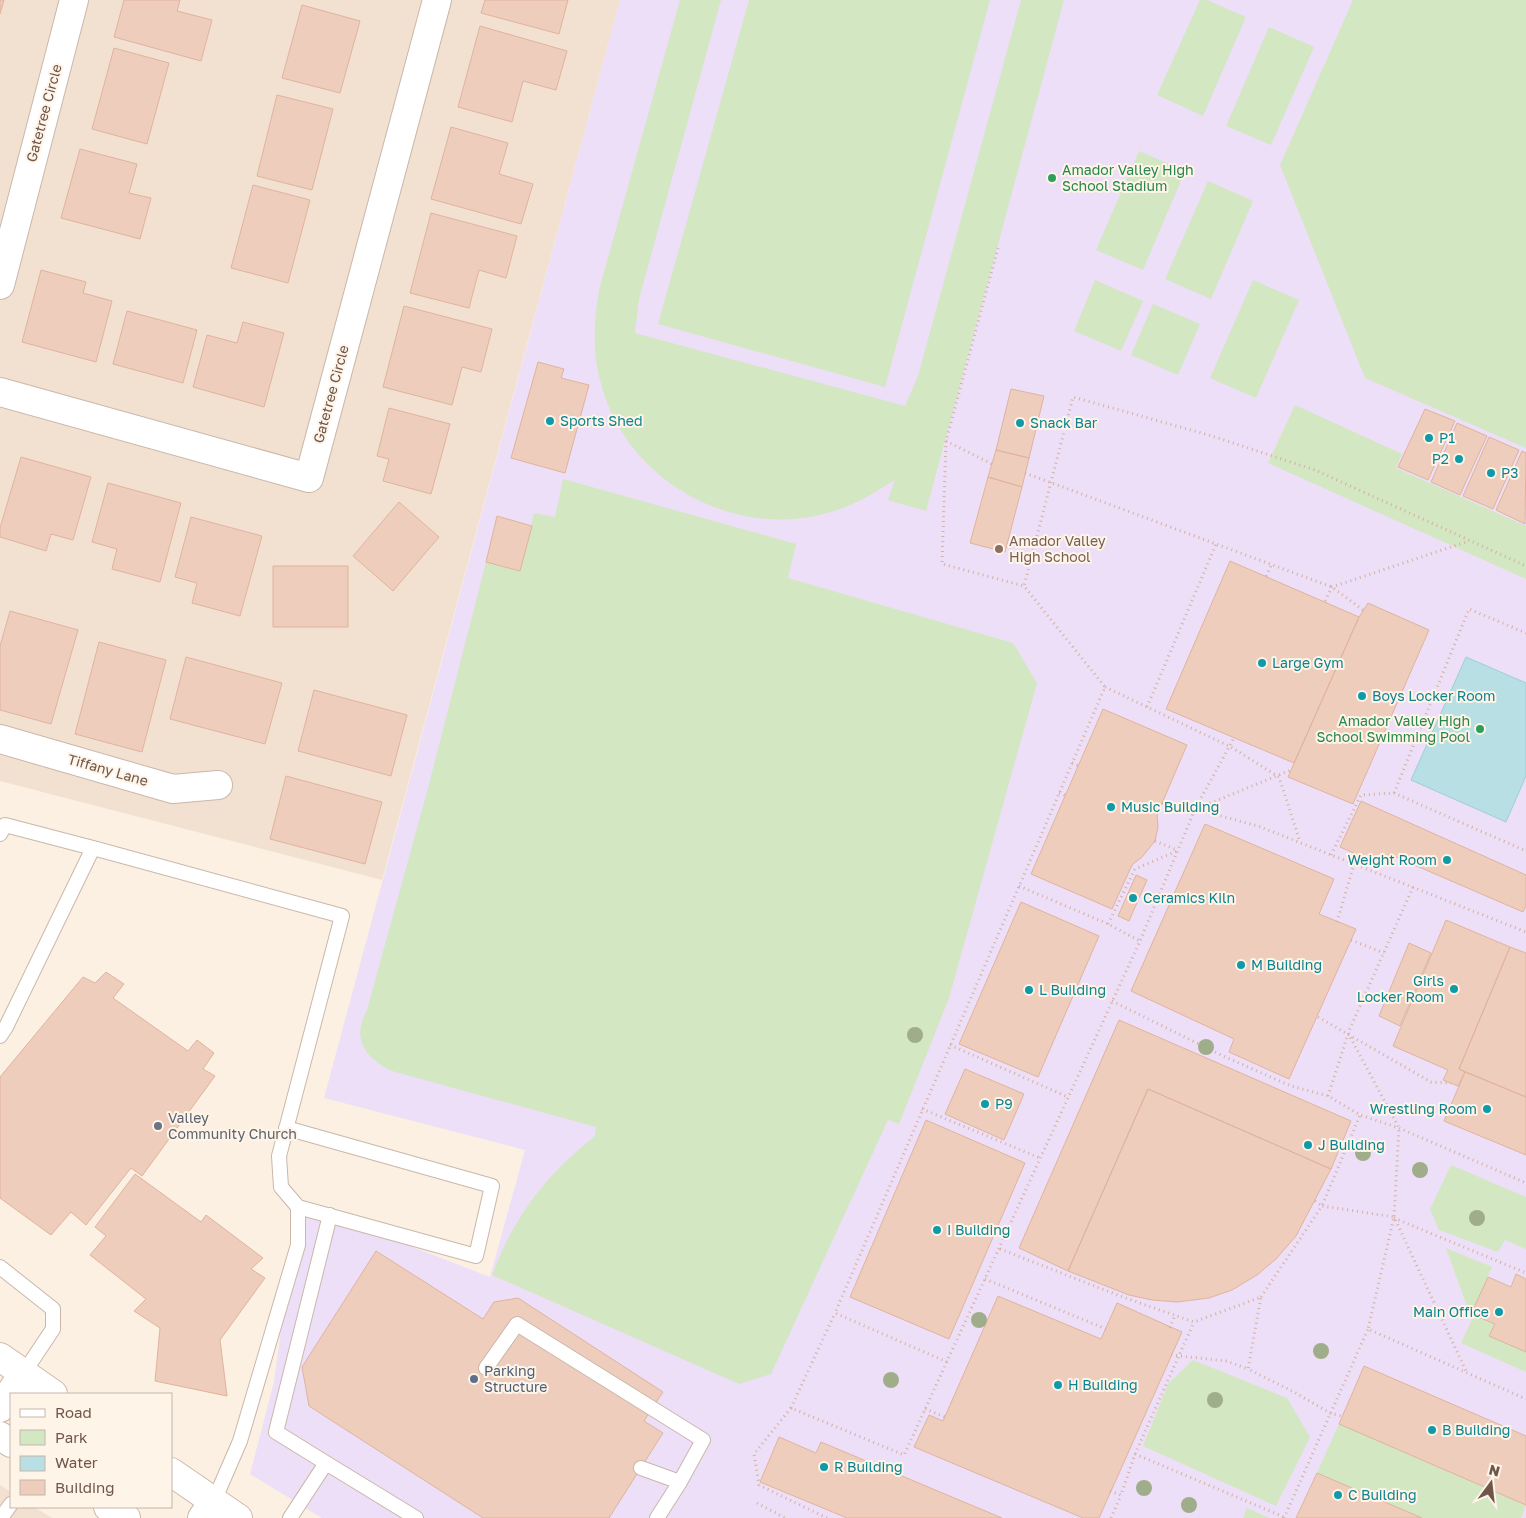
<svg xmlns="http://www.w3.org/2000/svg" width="1526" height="1518" viewBox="0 0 1526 1518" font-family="'Golos Text',sans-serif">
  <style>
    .residential { fill: #f2e1d1 }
    .education { fill: #eddff7 }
    .green { fill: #d3e7c2 }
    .water { fill: #b8dfe3; stroke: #9fced4 }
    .building { fill: #eecdbc; stroke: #e0b39d }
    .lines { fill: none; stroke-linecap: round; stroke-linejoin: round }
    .lane-casing { stroke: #cab7aa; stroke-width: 16 }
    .street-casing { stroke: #cab7aa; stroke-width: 30 }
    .secondary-casing { stroke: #d0b9aa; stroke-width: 30 }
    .path { stroke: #d3b19f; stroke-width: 3; stroke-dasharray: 1 4; stroke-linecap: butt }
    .lane { stroke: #fff; stroke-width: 14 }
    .street { stroke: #fff; stroke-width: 28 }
    .secondary { stroke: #fff; stroke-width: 28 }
    .tree { fill: #9fad8b }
    .leisure-dot { fill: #2e9e5b; stroke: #fef4e8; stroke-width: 2 }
    .culture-dot { fill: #0f9aa8; stroke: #fef4e8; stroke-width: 2 }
    .education-dot { fill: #8d6e63; stroke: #fef4e8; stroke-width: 2 }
    .worship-dot { fill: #6b7280; stroke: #fef4e8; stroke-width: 2 }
    .service-dot { fill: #5c6f8a; stroke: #fef4e8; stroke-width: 2 }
    .labels { text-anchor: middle; stroke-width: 4; stroke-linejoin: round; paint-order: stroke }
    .street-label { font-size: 14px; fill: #70564a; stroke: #fef4e8 }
    .leisure-label { font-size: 14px; fill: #27864d; stroke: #fef4e8; text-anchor: start }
    .culture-label { font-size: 14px; fill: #0d838f; stroke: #fef4e8; text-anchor: start }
    .education-label { font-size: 14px; fill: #785e54; stroke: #fef4e8; text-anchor: start }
    .worship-label { font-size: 14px; fill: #5b616d; stroke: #fef4e8; text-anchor: start }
    .service-label { font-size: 14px; fill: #4e5e75; stroke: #fef4e8; text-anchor: start }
  </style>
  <rect width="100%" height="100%" fill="#fbf0e2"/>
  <path class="residential" d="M0,0H620L382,880L0,781Z
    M0,1485L11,1492V1507H34L52,1518H0Z"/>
  <path class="education" d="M620,0H1526V1518H322L250,1474L274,1382L298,1207L330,1215L490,1277L525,1150L324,1098Z"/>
  <path class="green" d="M680,0H721L639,299L635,333L905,406L918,376L1021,0H1064L926,511L888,500L895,480C875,492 857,504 834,511C736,543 624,481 600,380C592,349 594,321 599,290Z
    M749,0H990L885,387L658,324Z
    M1200,0H1207L1246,17L1203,116L1157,95Z
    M1353,0H1526V448L1365,378L1280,165Z
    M1269,27L1314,47L1271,145L1226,126Z
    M1139,151L1185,171L1143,270L1096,250Z
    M1208,181L1253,201L1211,299L1165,279Z
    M1095,280L1143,301L1121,351L1074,331Z
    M1253,280L1299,300L1256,398L1210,378Z
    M1153,304L1200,324L1178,375L1131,355Z
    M1295,405L1402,454L1396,468L1526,526V579L1268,463Z
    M563,479L796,544L788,578L1013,643L1037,683L949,998L899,1124L888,1120L771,1374L739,1384L492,1275C515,1215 545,1176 595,1136L596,1127L392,1071C365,1058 351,1039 367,1010L428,788L486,562L520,571L534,513L555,517Z
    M1451,1165L1526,1197V1249L1505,1240L1498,1252L1439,1230L1430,1209Z
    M1446,1248L1492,1267L1473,1310L1468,1309Z
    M1474,1315L1495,1324L1489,1336L1526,1352V1372L1461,1343Z
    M1193,1360L1287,1398L1310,1437L1276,1506L1143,1446L1168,1384Z
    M1339,1424L1526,1505L1521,1518H1422L1317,1473Z
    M1247,1508L1269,1518H1243Z"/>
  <path class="water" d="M1466,657L1526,683V776L1506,822L1411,780Z"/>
  <path class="building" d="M0,0H4L0,14Z
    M124,0H180L177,11L212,20L201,61L114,37Z
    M485,0H568L559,34L481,13Z
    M302,5L360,21L340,93L282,78Z
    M480,26L567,51L556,90L523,81L512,122L458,107Z
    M114,48L169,63L147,144L92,129Z
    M277,95L333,109L312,190L257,176Z
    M451,127L508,143L499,174L533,184L521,224L431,199Z
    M80,149L137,164L129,193L151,198L140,239L61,218Z
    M253,185L310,200L288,283L231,268Z
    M431,213L517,236L506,278L479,270L469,308L410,293Z
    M41,270L86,282L83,293L112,301L96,362L22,342Z
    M404,306L492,329L481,372L462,367L452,405L383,387Z
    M127,311L197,330L183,383L113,364Z
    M243,322L284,333L264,407L193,387L207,335L237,343Z
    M538,362L564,369L561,378L589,385L565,473L511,458Z
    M1011,389L1044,396L1029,458L996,450Z
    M389,408L450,424L431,494L383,481L389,459L377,456Z
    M1425,409L1455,421L1428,480L1398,467Z
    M1457,423L1487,436L1460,495L1431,482Z
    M1489,437L1519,450L1493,509L1463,496Z
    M996,450L1029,458L1022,487L988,477Z
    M1522,451L1526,453L1525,524L1496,510Z
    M21,457L91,477L73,540L51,534L46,551L0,537V528Z
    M988,477L1022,487L1005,552L970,543Z
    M108,483L181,503L160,582L112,569L117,549L92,542Z
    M399,502L439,537L393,591L353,556Z
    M497,516L532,526L520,571L486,562Z
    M191,517L262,536L240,616L192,603L197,583L175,577Z
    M1230,561L1359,617L1294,763L1166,709Z
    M273,566H348V627H273Z
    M1368,603L1429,630L1353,804L1288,777L1359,617Z
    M10,611L78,630L51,724L0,710V646Z
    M99,642L166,660L142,752L75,734Z
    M186,657L282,683L265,744L170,719Z
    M314,690L407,715L391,776L298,751Z
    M1103,709L1187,745L1157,815L1158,827L1155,841L1142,857L1132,865L1112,909L1031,874Z
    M286,776L382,802L365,864L270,839Z
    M1361,801L1526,875V906L1523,912L1389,854L1384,866L1340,847Z
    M1205,824L1334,879L1319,914L1356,929L1289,1079L1229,1052L1234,1039L1131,991Z
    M1136,875L1147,880L1129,921L1118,916Z
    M1021,902L1099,936L1038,1077L959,1044Z
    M1446,920L1510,947L1459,1069L1465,1072L1458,1086L1443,1080L1448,1070L1393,1046Z
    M1409,943L1431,953L1400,1026L1379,1016Z
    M1510,947L1526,953V1097L1459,1069Z
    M106,972L124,984L113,998L188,1051L197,1040L214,1053L203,1069L215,1076L142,1176L131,1168L86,1225L71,1212L51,1235L0,1198V1077L83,977L95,983Z
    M1119,1020L1351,1121L1331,1169L1148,1089L1068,1271L1019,1248Z
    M965,1069L1024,1094L1004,1140L945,1114Z
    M1465,1072L1526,1097V1155L1444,1121Z
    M1148,1089L1331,1169L1296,1236L1276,1259L1257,1275L1232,1290L1209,1298L1177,1302L1152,1300L1129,1295L1068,1271Z
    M926,1120L1025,1163L949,1339L850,1297Z
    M135,1174L201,1222L206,1215L263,1258L251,1269L265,1278L220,1340L227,1396L155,1381L160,1328L134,1311L146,1299L90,1255L106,1236L95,1227Z
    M376,1251L483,1319L494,1302L518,1298L663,1392L644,1421L663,1433L609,1518H483L309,1406L302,1367Z
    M1516,1274L1526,1279V1352L1489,1336L1495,1324L1471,1314L1488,1277L1511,1287Z
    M998,1296L1101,1339L1117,1303L1182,1332L1099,1518H1083L914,1447L929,1415L943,1421Z
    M1364,1366L1526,1436V1505L1339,1424Z
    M779,1437L816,1453L821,1442L1002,1518H847L760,1482Z
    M1317,1473L1422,1518H1296Z"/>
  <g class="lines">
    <defs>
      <path id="lane" d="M0,834L5,825L93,848L6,1027L0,1036
        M93,848L342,916L279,1156L281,1187L298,1207V1245L240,1441L214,1501
        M286,1128L492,1186L476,1256L298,1207
        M0,1267L53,1309V1329L23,1374
        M486,1368L517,1324L703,1440L680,1482L657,1518
        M326,1463L276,1432L330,1215
        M641,1468L680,1482
        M1,1518L11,1504
        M290,1518L326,1463L416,1518"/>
      <path id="street" d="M0,285L74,0
        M0,392L309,478L437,0
        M0,739L173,789L218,785
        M0,1408L23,1374
        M202,1518L214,1501"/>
      <path id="secondary" d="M0,1357L53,1394
        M0,1436L11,1443
        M171,1472L238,1518
        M108,1507L126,1518"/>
    </defs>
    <use href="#lane" class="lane-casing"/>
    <use href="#street" class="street-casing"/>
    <use href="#secondary" class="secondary-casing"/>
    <path class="path" d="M998,248L946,441L942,564L1024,586
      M946,441L992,464
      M1025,473L1332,587L1363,610
      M1266,576L1272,564
      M1325,601L1332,587L1469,541
      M1105,687L1231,747L1279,777L1300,842
      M1147,707L1216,544
      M1072,763L1079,766
      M1059,793L1067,796
      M1394,793L1469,609L1526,633
      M1162,803L1195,809L1258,826L1526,932
      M1196,809L1291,770
      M1155,841L1177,850
      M1331,855L1361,795L1394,793L1526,851
      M1019,886L1108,924L1140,941
      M1413,887L1348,1033L1399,1128L1394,1217L1467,1373
      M1337,922L1354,864
      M1108,924L1135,869L1177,851
      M1351,940L1384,953
      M1112,1001L1221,1055L1291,1086L1328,1096L1360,1115L1399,1128L1526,1183
      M1318,1017L1431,1082L1451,1083
      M950,1045L1068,1097
      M1328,1096L1348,1034
      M922,1109L1040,1158
      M1315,1201L1322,1206L1360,1115
      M1394,1218L1526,1273
      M1000,1249L1120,1296L1194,1322L1261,1297L1248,1369L1294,1392L1330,1413L1341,1416
      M985,1279L1106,1329
      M1261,1297L1322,1206L1394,1217L1368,1329L1526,1399
      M1170,1328L1175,1315
      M1171,1355L1226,1361L1248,1369
      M947,1362L835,1313L1105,687L1024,586L1073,397L1212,436L1315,470L1526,566
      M791,1408L835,1313
      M925,1409L945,1417
      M1135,1454L1284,1517
      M1110,1491L1121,1495L1135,1454L1194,1322
      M757,1503L785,1518
      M827,1518L759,1485L754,1454L791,1408L904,1455L1140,941L1195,809L1234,738
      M1111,1518L1121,1495
      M1284,1518L1368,1329L1370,1330"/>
    <use href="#lane" class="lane"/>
    <use href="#street" class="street"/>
    <use href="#secondary" class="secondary"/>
  </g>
  <g class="tree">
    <circle cx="915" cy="1035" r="8"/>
    <circle cx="1206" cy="1047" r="8"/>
    <circle cx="1363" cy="1153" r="8"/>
    <circle cx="1420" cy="1170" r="8"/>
    <circle cx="1477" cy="1218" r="8"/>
    <circle cx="979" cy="1320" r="8"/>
    <circle cx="1321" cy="1351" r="8"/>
    <circle cx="891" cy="1380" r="8"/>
    <circle cx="1215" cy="1400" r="8"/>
    <circle cx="1144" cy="1488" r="8"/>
    <circle cx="1189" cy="1505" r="8"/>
  </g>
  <g class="leisure-dot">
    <circle cx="1052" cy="178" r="5"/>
    <circle cx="1480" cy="729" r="5"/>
  </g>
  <g class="culture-dot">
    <circle cx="550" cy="421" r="5"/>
    <circle cx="1020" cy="423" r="5"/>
    <circle cx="1429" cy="438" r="5"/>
    <circle cx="1459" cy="459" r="5"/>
    <circle cx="1491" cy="473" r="5"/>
    <circle cx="1262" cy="663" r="5"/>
    <circle cx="1362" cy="696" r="5"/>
    <circle cx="1111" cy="807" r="5"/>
    <circle cx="1447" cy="860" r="5"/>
    <circle cx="1133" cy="898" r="5"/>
    <circle cx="1241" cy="965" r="5"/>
    <circle cx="1454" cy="989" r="5"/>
    <circle cx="1029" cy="990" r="5"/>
    <circle cx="985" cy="1104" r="5"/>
    <circle cx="1487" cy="1109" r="5"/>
    <circle cx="1308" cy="1145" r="5"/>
    <circle cx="937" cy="1230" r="5"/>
    <circle cx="1499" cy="1312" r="5"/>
    <circle cx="1058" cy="1385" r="5"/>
    <circle cx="1432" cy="1430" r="5"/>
    <circle cx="824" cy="1467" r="5"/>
    <circle cx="1338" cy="1495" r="5"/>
  </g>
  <circle class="education-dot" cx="999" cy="549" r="5"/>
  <circle class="worship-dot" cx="158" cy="1126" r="5"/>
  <circle class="service-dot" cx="474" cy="1379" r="5"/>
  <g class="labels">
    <g class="street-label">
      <text transform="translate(44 113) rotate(-75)" y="5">Gatetree Circle</text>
      <text transform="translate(331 394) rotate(-75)" y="5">Gatetree Circle</text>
      <text transform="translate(108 770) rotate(16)" y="5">Tiffany Lane</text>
    </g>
    <g class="leisure-label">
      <text x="1062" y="175">Amador Valley High<tspan x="1062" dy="16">School Stadium</tspan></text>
      <text x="1470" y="726" text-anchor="end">Amador Valley High<tspan x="1470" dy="16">School Swimming Pool</tspan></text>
    </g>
    <g class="culture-label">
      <text x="560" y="426">Sports Shed</text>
      <text x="1030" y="428">Snack Bar</text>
      <text x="1439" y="443">P1</text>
      <text x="1449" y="464" text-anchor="end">P2</text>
      <text x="1501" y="478">P3</text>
      <text x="1272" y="668">Large Gym</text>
      <text x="1372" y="701">Boys Locker Room</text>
      <text x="1121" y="812">Music Building</text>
      <text x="1437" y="865" text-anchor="end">Weight Room</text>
      <text x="1143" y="903">Ceramics Kiln</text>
      <text x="1251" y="970">M Building</text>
      <text x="1444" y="986" text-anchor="end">Girls<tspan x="1444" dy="16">Locker Room</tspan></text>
      <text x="1039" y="995">L Building</text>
      <text x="995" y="1109">P9</text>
      <text x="1477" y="1114" text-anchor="end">Wrestling Room</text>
      <text x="1318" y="1150">J Building</text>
      <text x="947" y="1235">I Building</text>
      <text x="1489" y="1317" text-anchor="end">Main Office</text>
      <text x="1068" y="1390">H Building</text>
      <text x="1442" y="1435">B Building</text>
      <text x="834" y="1472">R Building</text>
      <text x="1348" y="1500">C Building</text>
    </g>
    <g class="education-label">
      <text x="1009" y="546">Amador Valley<tspan x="1009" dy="16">High School</tspan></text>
    </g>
    <g class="worship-label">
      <text x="168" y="1123">Valley<tspan x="168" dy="16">Community Church</tspan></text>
    </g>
    <g class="service-label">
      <text x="484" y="1376">Parking<tspan x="484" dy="16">Structure</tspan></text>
    </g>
  </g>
  <rect x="10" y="1393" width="162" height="115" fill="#fef4e8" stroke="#c5b5a9"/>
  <rect x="20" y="1409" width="25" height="8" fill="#ffffff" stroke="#c5b5a9"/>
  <text x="55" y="1418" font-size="15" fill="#70564a">Road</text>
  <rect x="20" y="1430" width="25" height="15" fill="#d3e7c2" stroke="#c5b5a9"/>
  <text x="55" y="1443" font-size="15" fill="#70564a">Park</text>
  <rect x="20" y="1456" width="25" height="15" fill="#b8dfe3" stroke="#c5b5a9"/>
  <text x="55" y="1468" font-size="15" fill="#70564a">Water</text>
  <rect x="20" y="1480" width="25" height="15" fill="#eecdbc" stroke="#c5b5a9"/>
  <text x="55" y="1493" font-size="15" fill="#70564a">Building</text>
  <g transform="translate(1491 1483) rotate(15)" stroke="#fef4e8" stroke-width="4" paint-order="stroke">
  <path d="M0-4L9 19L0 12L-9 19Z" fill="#70564a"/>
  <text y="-8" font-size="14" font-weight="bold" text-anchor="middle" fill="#70564a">N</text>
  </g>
</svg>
